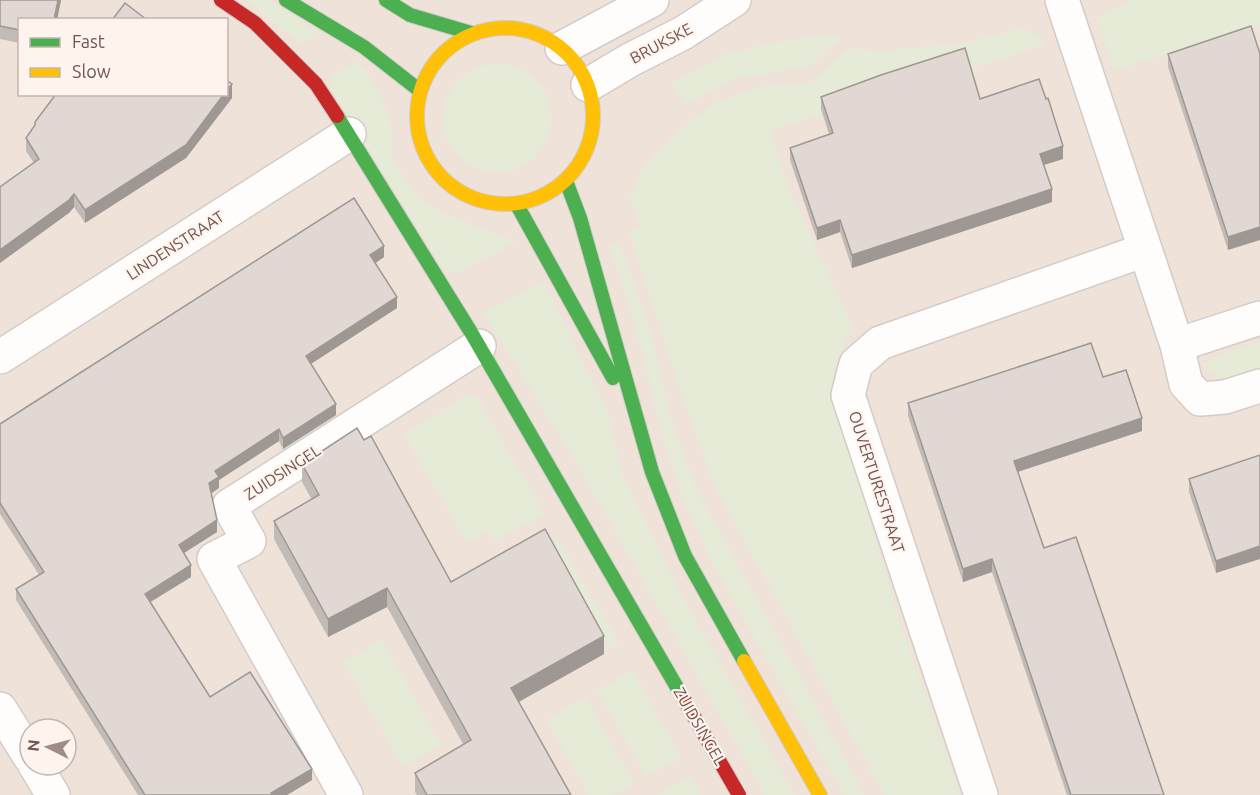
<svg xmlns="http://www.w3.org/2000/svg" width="1260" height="795" viewBox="0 0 1260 795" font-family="Ubuntu,sans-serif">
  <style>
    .residential { fill: #eee2d9; fill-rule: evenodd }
    .green { fill: #e6ebd7 }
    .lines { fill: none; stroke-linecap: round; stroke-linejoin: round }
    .street-casing { stroke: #d4ccc8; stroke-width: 36 }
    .fast-casing { stroke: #d5ccc8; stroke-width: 16 }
    .slow-casing { stroke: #d5ccc8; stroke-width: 16 }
    .jam-casing { stroke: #d5ccc8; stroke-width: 16 }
    .street { stroke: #fefdfc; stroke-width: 33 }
    .fast { stroke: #4caf50; stroke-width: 14 }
    .slow { stroke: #ffc107; stroke-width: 14 }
    .jam { stroke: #c62828; stroke-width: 14 }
    .wall { fill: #c2bab5 }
    .shaded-wall { fill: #9e9794 }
    .building { fill: #e2d8d3; stroke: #9e9794; stroke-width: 1.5 }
    .labels { text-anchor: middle; stroke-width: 4.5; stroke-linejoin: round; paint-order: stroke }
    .street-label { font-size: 16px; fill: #71554e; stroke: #fdf4ed }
  </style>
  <rect width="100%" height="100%" fill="#f6f0eb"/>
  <path class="residential" d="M0,0H1260V795H0ZM20,20H226V94H20ZM30,729H66V765H30Z"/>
  <path class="green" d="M246,0H271L317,33L301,44Z
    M1133,0H1260V25L1115,70L1096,19Z
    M1022,28L1040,36L1044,45L770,131L786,182L852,326L834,366L832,390L898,617L960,795H884L716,489L681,393L629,232L640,226L630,197L643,167L683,127L713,104L757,87L810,83L847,49L892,50L962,44Z
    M828,35L843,36L809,66L733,79L686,105L671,84L726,54L777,42Z
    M355,61L367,72L385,106L391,125L392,161L420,200L446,215L516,242L458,272H445L330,88L333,76Z
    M443 118a54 54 0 1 1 108 0a54 54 0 1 1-108 0Z
    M619,241L651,332L668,411L698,493L865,795H844L715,568L682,499L659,423L642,350L619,273L608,246Z
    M544,281L607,411L624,479L684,600L795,795H765L575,460L483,313Z
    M1260,342V368C1237,376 1221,387 1203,364L1217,356Z
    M469,393L479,400L545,515L495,540L488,531L467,543L404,435Z
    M559,540L619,644L609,649L551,546Z
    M381,639L441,744L403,767L343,663Z
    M633,670L681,759L646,776L597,691Z
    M585,697L634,784L613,795H589L546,720Z
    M691,776L702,795H656Z"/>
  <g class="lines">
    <defs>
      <path id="street" d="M1062,0L1177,345L1260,318
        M562,48L652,0
        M588,85L630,60L683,33L734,0
        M1177,345L1186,384L1200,399L1225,397L1260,386
        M0,357L349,134
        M0,709L30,757
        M35,765L53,795
        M346,795L214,559L249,541L229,506L479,346
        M981,795L848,395L856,364L880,343L1145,250"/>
      <path id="fast" d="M286,0L364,47L419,90
        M386,0L410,15L471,33
        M337,116L472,334L682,696
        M566,181L580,218L652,472L685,556L744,661
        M517,205L613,378"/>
      <path id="slow" d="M417 116a88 88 0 1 1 176 0a88 88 0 1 1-176 0Z
        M744,661L820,795"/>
      <path id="jam" d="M221,0L255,23L316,84L337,116
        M682,696L739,795"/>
    </defs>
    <use href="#street" class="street-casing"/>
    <use href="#fast" class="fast-casing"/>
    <use href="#slow" class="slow-casing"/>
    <use href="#jam" class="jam-casing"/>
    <use href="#street" class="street"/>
    <use href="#fast" class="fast"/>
    <use href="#slow" class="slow"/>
    <use href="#jam" class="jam"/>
  </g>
  <path class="wall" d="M0,0H61L57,20H20V43L0,39Z
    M1168,54H1260L1228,250L1168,67Z
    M821,97L980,99L1063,159L1044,165L1052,202L852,268L840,232L817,240L790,160V148L829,134L821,109Z
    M232,98L186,158L85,223L74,207L69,213L34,163L26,151V138Z
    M384,257L375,263L397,308L311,364L336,415L283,449L279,441L219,480V488L211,493L217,532L184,553L191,577L151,602L210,697L312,780L287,795H138L16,600V589L39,575L0,514V424Z
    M1103,377L1142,431L1018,472L1044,548L1164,795H1067L992,572L963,582L908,416V403Z
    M1260,455L1216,573L1189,492V479Z
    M302,464L451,582L604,654L519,702L571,795H417L415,792V773L463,744L387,607L328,637L274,539V521L312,500L302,482Z"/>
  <path class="shaded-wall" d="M58,0H61L57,20H54Z
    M232,84V98L186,158L85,223V210L224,94H226V91Z
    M1063,146V159L1040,166V154Z
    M1052,189V202L852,268V255Z
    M74,194V207L69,213L0,263V250Z
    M840,220V232L817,240V228Z
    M1260,227V240L1228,250V237Z
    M384,246V257L370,267V255Z
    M397,297V308L306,367V356Z
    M336,404V415L283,449V438Z
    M1142,418V431L1014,473V461Z
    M279,429V441L219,480V488L209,495V483L215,471Z
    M217,520V532L179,556V545Z
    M1260,546V559L1216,573V561Z
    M992,559V572L963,582V569Z
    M191,565V577L145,605V594Z
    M387,588V607L328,637V619Z
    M604,636V654L511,706V688Z
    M312,769V780L287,795H271V793Z"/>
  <path class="building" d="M0,0H58L54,20H20V30L0,26Z
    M125,3L147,20H112Z
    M1251,26L1260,54V227L1228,237L1168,54Z
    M965,48L980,99L1039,79L1046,99L1048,98L1063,146L1040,154L1052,189L852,255L840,220L817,228L790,148L833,133L821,97L881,75Z
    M226,80L232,84L226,91Z
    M56,94H224L186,145L85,210L74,194L69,200L0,250V187L39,159L26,138L35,125V122Z
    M354,198L384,246L370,255L397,297L306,356L336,404L283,438L279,429L215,471L219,477L209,483L217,520L179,545L191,565L145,594L210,697L250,672L312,769L271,793L272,795H145L16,589L44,572L0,503V424Z
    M1091,343L1103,377L1126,370L1142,418L1014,461L1044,548L1076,537L1164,795H1071L992,559L963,569L908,403Z
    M357,428L364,440L371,436L451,582L545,529L604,636L511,688L571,795H427L415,773L471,740L387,588L328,619L274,521L319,495L302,464Z
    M1260,455V546L1216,561L1189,479Z"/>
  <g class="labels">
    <g class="street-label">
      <text transform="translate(661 43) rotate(-28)" y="6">BRUKSKE</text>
      <text transform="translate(175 245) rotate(-33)" y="6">LINDENSTRAAT</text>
      <text transform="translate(282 472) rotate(-33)" y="6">ZUIDSINGEL</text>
      <text transform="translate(877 482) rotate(72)" y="6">OUVERTURESTRAAT</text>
      <text transform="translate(700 726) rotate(60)" y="6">ZUIDSINGEL</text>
    </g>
  </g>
  <rect x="18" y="18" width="210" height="78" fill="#fdf4ed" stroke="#c5b4ad" stroke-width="1.5"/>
  <rect x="30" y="38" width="30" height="9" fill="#4caf50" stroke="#c5b4ad" stroke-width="1.5"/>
  <text x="72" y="48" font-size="18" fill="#71554e">Fast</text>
  <rect x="30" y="68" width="30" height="9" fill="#ffc107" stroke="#c5b4ad" stroke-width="1.5"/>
  <text x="72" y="78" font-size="18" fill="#71554e">Slow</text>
  <g transform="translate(48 747) rotate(276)"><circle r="28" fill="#fdf4ed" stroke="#c5b4ad" stroke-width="1.5"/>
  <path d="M0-4.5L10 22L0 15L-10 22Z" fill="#a08b85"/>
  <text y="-9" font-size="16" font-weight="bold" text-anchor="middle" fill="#71554e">N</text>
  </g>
</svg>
